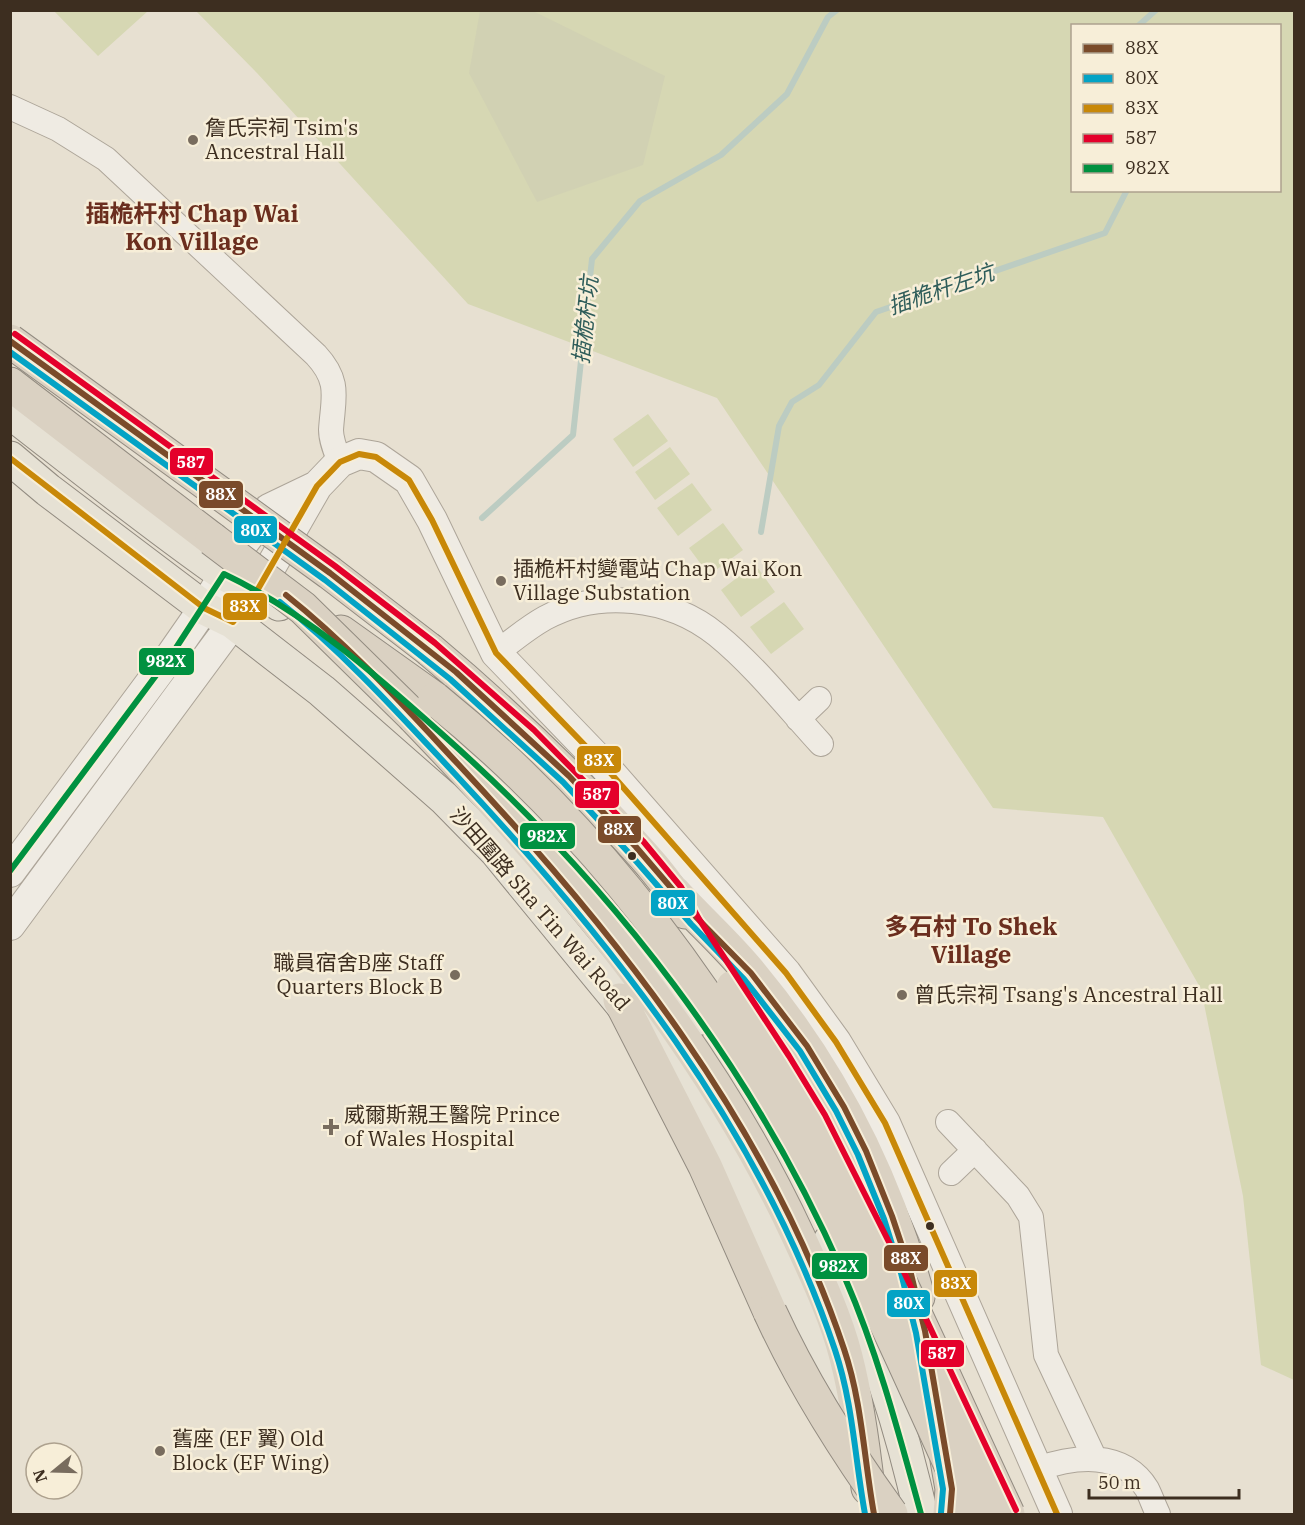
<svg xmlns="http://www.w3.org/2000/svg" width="1305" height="1525" viewBox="0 0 1305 1525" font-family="'IBM Plex Serif','Noto Sans TC',serif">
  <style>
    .green { fill: #d6d7b3; fill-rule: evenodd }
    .cemetery { fill: #d1d1b3 }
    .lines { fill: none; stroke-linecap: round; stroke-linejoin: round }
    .stream { stroke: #bcccc2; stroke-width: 6 }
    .minor-casing { stroke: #ada599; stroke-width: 26 }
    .tertiary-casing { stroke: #ada599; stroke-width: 32 }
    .primary-casing { stroke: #928b80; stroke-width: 35 }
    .motorway-casing { stroke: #928b80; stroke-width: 35 }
    .minor { stroke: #efebe3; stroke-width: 24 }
    .tertiary { stroke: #efebe3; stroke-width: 30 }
    .primary { stroke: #e6e1d4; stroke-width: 33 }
    .motorway { stroke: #dad1c2; stroke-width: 33 }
    .motorway-bridge-casing { stroke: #928b80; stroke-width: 35; stroke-linecap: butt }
    .motorway-bridge { stroke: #dad1c2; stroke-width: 33 }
    .bus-1-casing { stroke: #f7eed8; stroke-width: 10 }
    .bus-2-casing { stroke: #f7eed8; stroke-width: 10 }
    .bus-3-casing { stroke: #f7eed8; stroke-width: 10 }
    .bus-4-casing { stroke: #f7eed8; stroke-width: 10 }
    .bus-5-casing { stroke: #f7eed8; stroke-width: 10 }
    .bus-1 { stroke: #7a4b2a; stroke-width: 6 }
    .bus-2 { stroke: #03a3c5; stroke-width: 6 }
    .bus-3 { stroke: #c88808; stroke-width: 6 }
    .bus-4 { stroke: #e4002b; stroke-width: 6 }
    .bus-5 { stroke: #009140; stroke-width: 6 }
    .poi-dot { fill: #786c5e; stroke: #f7eed8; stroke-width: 2 }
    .bus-dot { fill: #3d2e20; stroke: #f7eed8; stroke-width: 2 }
    .labels { text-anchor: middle; stroke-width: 5; stroke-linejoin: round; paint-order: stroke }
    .poi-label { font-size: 21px; fill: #3d2e20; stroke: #f7eed8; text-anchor: start }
    .street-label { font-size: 21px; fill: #3d2e20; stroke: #f7eed8 }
    .water-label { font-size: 22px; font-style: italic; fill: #2f5d5a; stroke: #f7eed8 }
    .quarter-label { font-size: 24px; font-weight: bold; fill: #6b2e1e; stroke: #f7eed8 }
    .line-badge { stroke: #f7eed8; stroke-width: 2 }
    .badge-label { font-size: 16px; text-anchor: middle; font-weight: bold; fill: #fff }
  </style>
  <rect width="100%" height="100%" fill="#e7e0d1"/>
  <path class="green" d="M54,11H148L98,56Z
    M196,11H1294V1380L1261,1365L1243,1196L1201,989L1103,817L993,808L717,398L468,304L257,73ZM1072,26H1280V190H1072Z
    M648,414L668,441L633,467L613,439Z
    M670,447L690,474L655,500L635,472Z
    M692,483L712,510L678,536L657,508Z
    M723,523L743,550L709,575L689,548Z
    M755,564L775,592L741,617L721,590Z
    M784,602L804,629L771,654L750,627Z"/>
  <path class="cemetery" d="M531,10L665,76L643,165L537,202L469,73L480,11Z"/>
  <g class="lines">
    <path class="stream" d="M1138,26L1156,10
      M482,518L573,435L592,259L640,201L721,155L787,94L828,17L837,10
      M761,532L779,426L792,402L819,385L876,312L1105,233L1127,190"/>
    <defs>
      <path id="minor" d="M10,107L58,129L106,159L316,355C341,382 333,398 331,430C331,441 336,452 340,462
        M496,653C512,641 527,628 545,618C598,589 669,596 717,635C755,666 788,708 821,744
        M798,719L819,699
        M948,1122L1018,1196L1031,1217L1046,1355L1094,1457
        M951,1173L975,1150
        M1038,1469C1074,1456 1123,1450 1147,1489C1151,1497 1154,1506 1158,1514"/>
      <path id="tertiary" d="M10,872L172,654L204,608L244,542L269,509L317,486
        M10,925L258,589L317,486L340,462L359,454L376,457L409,480L432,520L496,653L600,761L786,973L836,1042L885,1123L1057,1514"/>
      <path id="primary" d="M10,412C77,464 143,517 212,566C233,581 258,588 279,604
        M10,458L48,490L204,608L233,622L322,691L444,798L496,851L647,1035L681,1080L757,1211L796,1298L852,1444
        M467,754C553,833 634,922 702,1018
        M830,1241C870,1330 900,1420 921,1514"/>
      <path id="motorway" d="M10,384L212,539
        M341,632L435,699
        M430,650C492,702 551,757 607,816C635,846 665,876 685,912
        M414,717C563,872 708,1041 799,1238C816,1275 836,1317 846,1357C857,1400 863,1444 868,1488
        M674,892C699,920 728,945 752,975C831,1070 886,1178 918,1297
        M620,1000L705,1166L770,1312
        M947,1460L952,1489L950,1514"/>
    </defs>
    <use href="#minor" class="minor-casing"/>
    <use href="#tertiary" class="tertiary-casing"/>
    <use href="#primary" class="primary-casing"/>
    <use href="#motorway" class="motorway-casing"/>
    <use href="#minor" class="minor"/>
    <use href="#tertiary" class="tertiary"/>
    <use href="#primary" class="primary"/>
    <use href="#motorway" class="motorway"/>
    <defs>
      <path id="motorway-bridge" d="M10,341L330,573L430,650
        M212,539L303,608L414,717
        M435,699C569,807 679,943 766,1091C846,1226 908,1372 973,1514
        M733,987C848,1149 924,1336 1008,1514
        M770,1312C803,1384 845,1450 891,1514"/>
    </defs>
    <use href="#motorway-bridge" class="motorway-bridge-casing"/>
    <use href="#motorway-bridge" class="motorway-bridge"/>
    <defs>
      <path id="bus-1" d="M10,341L330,573L456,672L569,776L636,847L697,918L751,973L807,1046L844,1107L866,1151L892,1216L910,1270L925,1331L952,1489L950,1514
        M286,595C349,645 403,705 458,764C617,934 769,1124 844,1349C862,1402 864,1459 874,1514"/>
      <path id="bus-2" d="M10,352L325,580L450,679L563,782L629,853L691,924L744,979L800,1051L836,1111L858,1155L884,1219L901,1273L916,1333L943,1489L941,1513
        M280,602C344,653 399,714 455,774C612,942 761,1129 835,1350C853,1403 855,1460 865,1514"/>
      <path id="bus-3" d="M10,458L204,608L233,622L258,589L317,486L340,462L359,454L376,457L409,480L432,520L496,653L600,761L786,973L836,1042L885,1123L1057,1514"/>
      <path id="bus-4" d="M15,334L335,566L435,643L534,730L643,841L681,887L699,919L789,1056L825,1115L903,1270L1016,1510"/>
      <path id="bus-5" d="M10,871L172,654L224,574C306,613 375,674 442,734C613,886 754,1068 845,1278C878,1354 899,1434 921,1514"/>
    </defs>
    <use href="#bus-1" class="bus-1-casing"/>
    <use href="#bus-2" class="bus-2-casing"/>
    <use href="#bus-3" class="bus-3-casing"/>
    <use href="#bus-4" class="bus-4-casing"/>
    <use href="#bus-5" class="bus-5-casing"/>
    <use href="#bus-1" class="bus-1"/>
    <use href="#bus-2" class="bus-2"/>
    <use href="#bus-3" class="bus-3"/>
    <use href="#bus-4" class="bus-4"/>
    <use href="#bus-5" class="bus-5"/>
  </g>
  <g class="poi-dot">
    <circle cx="193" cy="140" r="6"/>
    <circle cx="501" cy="581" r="6"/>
    <circle cx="455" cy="975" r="6"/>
    <circle cx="902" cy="995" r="6"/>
    <path d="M328 1118h6v6h6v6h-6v6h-6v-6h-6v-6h6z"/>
    <circle cx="160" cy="1451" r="6"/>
  </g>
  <g class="bus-dot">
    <circle cx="632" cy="856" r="5"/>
    <circle cx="930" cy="1226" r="5"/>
  </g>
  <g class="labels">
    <g class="poi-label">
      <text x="205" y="135">詹氏宗祠 Tsim's<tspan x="205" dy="24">Ancestral Hall</tspan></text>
      <text x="513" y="576">插桅杆村變電站 Chap Wai Kon<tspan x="513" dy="24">Village Substation</tspan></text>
      <text x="443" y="970" text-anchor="end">職員宿舍B座 Staff<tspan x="443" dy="24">Quarters Block B</tspan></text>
      <text x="914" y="1002">曾氏宗祠 Tsang's Ancestral Hall</text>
      <text x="344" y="1122">威爾斯親王醫院 Prince<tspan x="344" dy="24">of Wales Hospital</tspan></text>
      <text x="172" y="1446">舊座 (EF 翼) Old<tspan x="172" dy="24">Block (EF Wing)</tspan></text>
    </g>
    <g class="street-label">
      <text transform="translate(540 909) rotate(49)" y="7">沙田圍路 Sha Tin Wai Road</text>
    </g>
    <g class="water-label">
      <text transform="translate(941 289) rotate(-19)" y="8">插桅杆左坑</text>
      <text transform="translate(585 320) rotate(-84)" y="8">插桅杆坑</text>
    </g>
    <g class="quarter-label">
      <text x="192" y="222">插桅杆村 Chap Wai<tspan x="192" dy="28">Kon Village</tspan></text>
      <text x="971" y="935">多石村 To Shek<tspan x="971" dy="28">Village</tspan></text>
    </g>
  </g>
  <g class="line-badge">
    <rect x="169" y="447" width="45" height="29" rx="6" fill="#e4002b"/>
    <rect x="198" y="480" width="46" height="29" rx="6" fill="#7a4b2a"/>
    <rect x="233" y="515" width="45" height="29" rx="6" fill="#03a3c5"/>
    <rect x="222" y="592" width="46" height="29" rx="6" fill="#c88808"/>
    <rect x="138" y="647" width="57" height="29" rx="6" fill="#009140"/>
    <rect x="576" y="745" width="46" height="29" rx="6" fill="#c88808"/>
    <rect x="574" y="780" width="46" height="29" rx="6" fill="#e4002b"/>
    <rect x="597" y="815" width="45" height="29" rx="6" fill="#7a4b2a"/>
    <rect x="519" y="822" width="57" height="28" rx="6" fill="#009140"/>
    <rect x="650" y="889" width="46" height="28" rx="6" fill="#03a3c5"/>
    <rect x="883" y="1244" width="46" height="28" rx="6" fill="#7a4b2a"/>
    <rect x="811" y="1252" width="57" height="28" rx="6" fill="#009140"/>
    <rect x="933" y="1269" width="45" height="29" rx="6" fill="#c88808"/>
    <rect x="886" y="1289" width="45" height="29" rx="6" fill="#03a3c5"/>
    <rect x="920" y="1339" width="45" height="29" rx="6" fill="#e4002b"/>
  </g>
  <g class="badge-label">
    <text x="191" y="468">587</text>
    <text x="221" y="500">88X</text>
    <text x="256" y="536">80X</text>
    <text x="245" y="612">83X</text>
    <text x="166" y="667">982X</text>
    <text x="599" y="766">83X</text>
    <text x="597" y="800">587</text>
    <text x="619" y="835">88X</text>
    <text x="547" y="842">982X</text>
    <text x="673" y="909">80X</text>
    <text x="906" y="1264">88X</text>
    <text x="839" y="1272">982X</text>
    <text x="956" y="1289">83X</text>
    <text x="909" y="1309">80X</text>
    <text x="942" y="1359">587</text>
  </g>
  <rect width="1305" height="1525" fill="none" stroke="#3d2e20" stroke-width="24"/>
  <rect x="1071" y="24" width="210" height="168" fill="#f7eed8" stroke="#ada18e" stroke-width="1.5"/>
  <rect x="1083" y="44" width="30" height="9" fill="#7a4b2a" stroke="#ada18e" stroke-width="1.5"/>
  <text x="1125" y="54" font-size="18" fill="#3d2e20">88X</text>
  <rect x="1083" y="74" width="30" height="9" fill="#03a3c5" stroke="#ada18e" stroke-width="1.5"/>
  <text x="1125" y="84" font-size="18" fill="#3d2e20">80X</text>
  <rect x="1083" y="104" width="30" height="9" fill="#c88808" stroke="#ada18e" stroke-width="1.5"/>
  <text x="1125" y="114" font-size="18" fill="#3d2e20">83X</text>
  <rect x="1083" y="134" width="30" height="9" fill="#e4002b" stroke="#ada18e" stroke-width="1.5"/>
  <text x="1125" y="144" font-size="18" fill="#3d2e20">587</text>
  <rect x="1083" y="164" width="30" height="9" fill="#009140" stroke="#ada18e" stroke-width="1.5"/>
  <text x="1125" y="174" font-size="18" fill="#3d2e20">982X</text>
  <g transform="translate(54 1471) rotate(251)"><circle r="28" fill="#f7eed8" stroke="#ada18e" stroke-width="1.5"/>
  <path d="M0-4.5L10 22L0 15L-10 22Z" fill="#786c5e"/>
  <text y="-9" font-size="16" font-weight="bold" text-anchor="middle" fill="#3d2e20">N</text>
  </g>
  <path d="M1089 1489v9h150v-9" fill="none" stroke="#3d2e20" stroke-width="3"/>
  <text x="1098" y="1489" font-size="18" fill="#3d2e20" stroke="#f7eed8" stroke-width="4.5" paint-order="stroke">50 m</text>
</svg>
